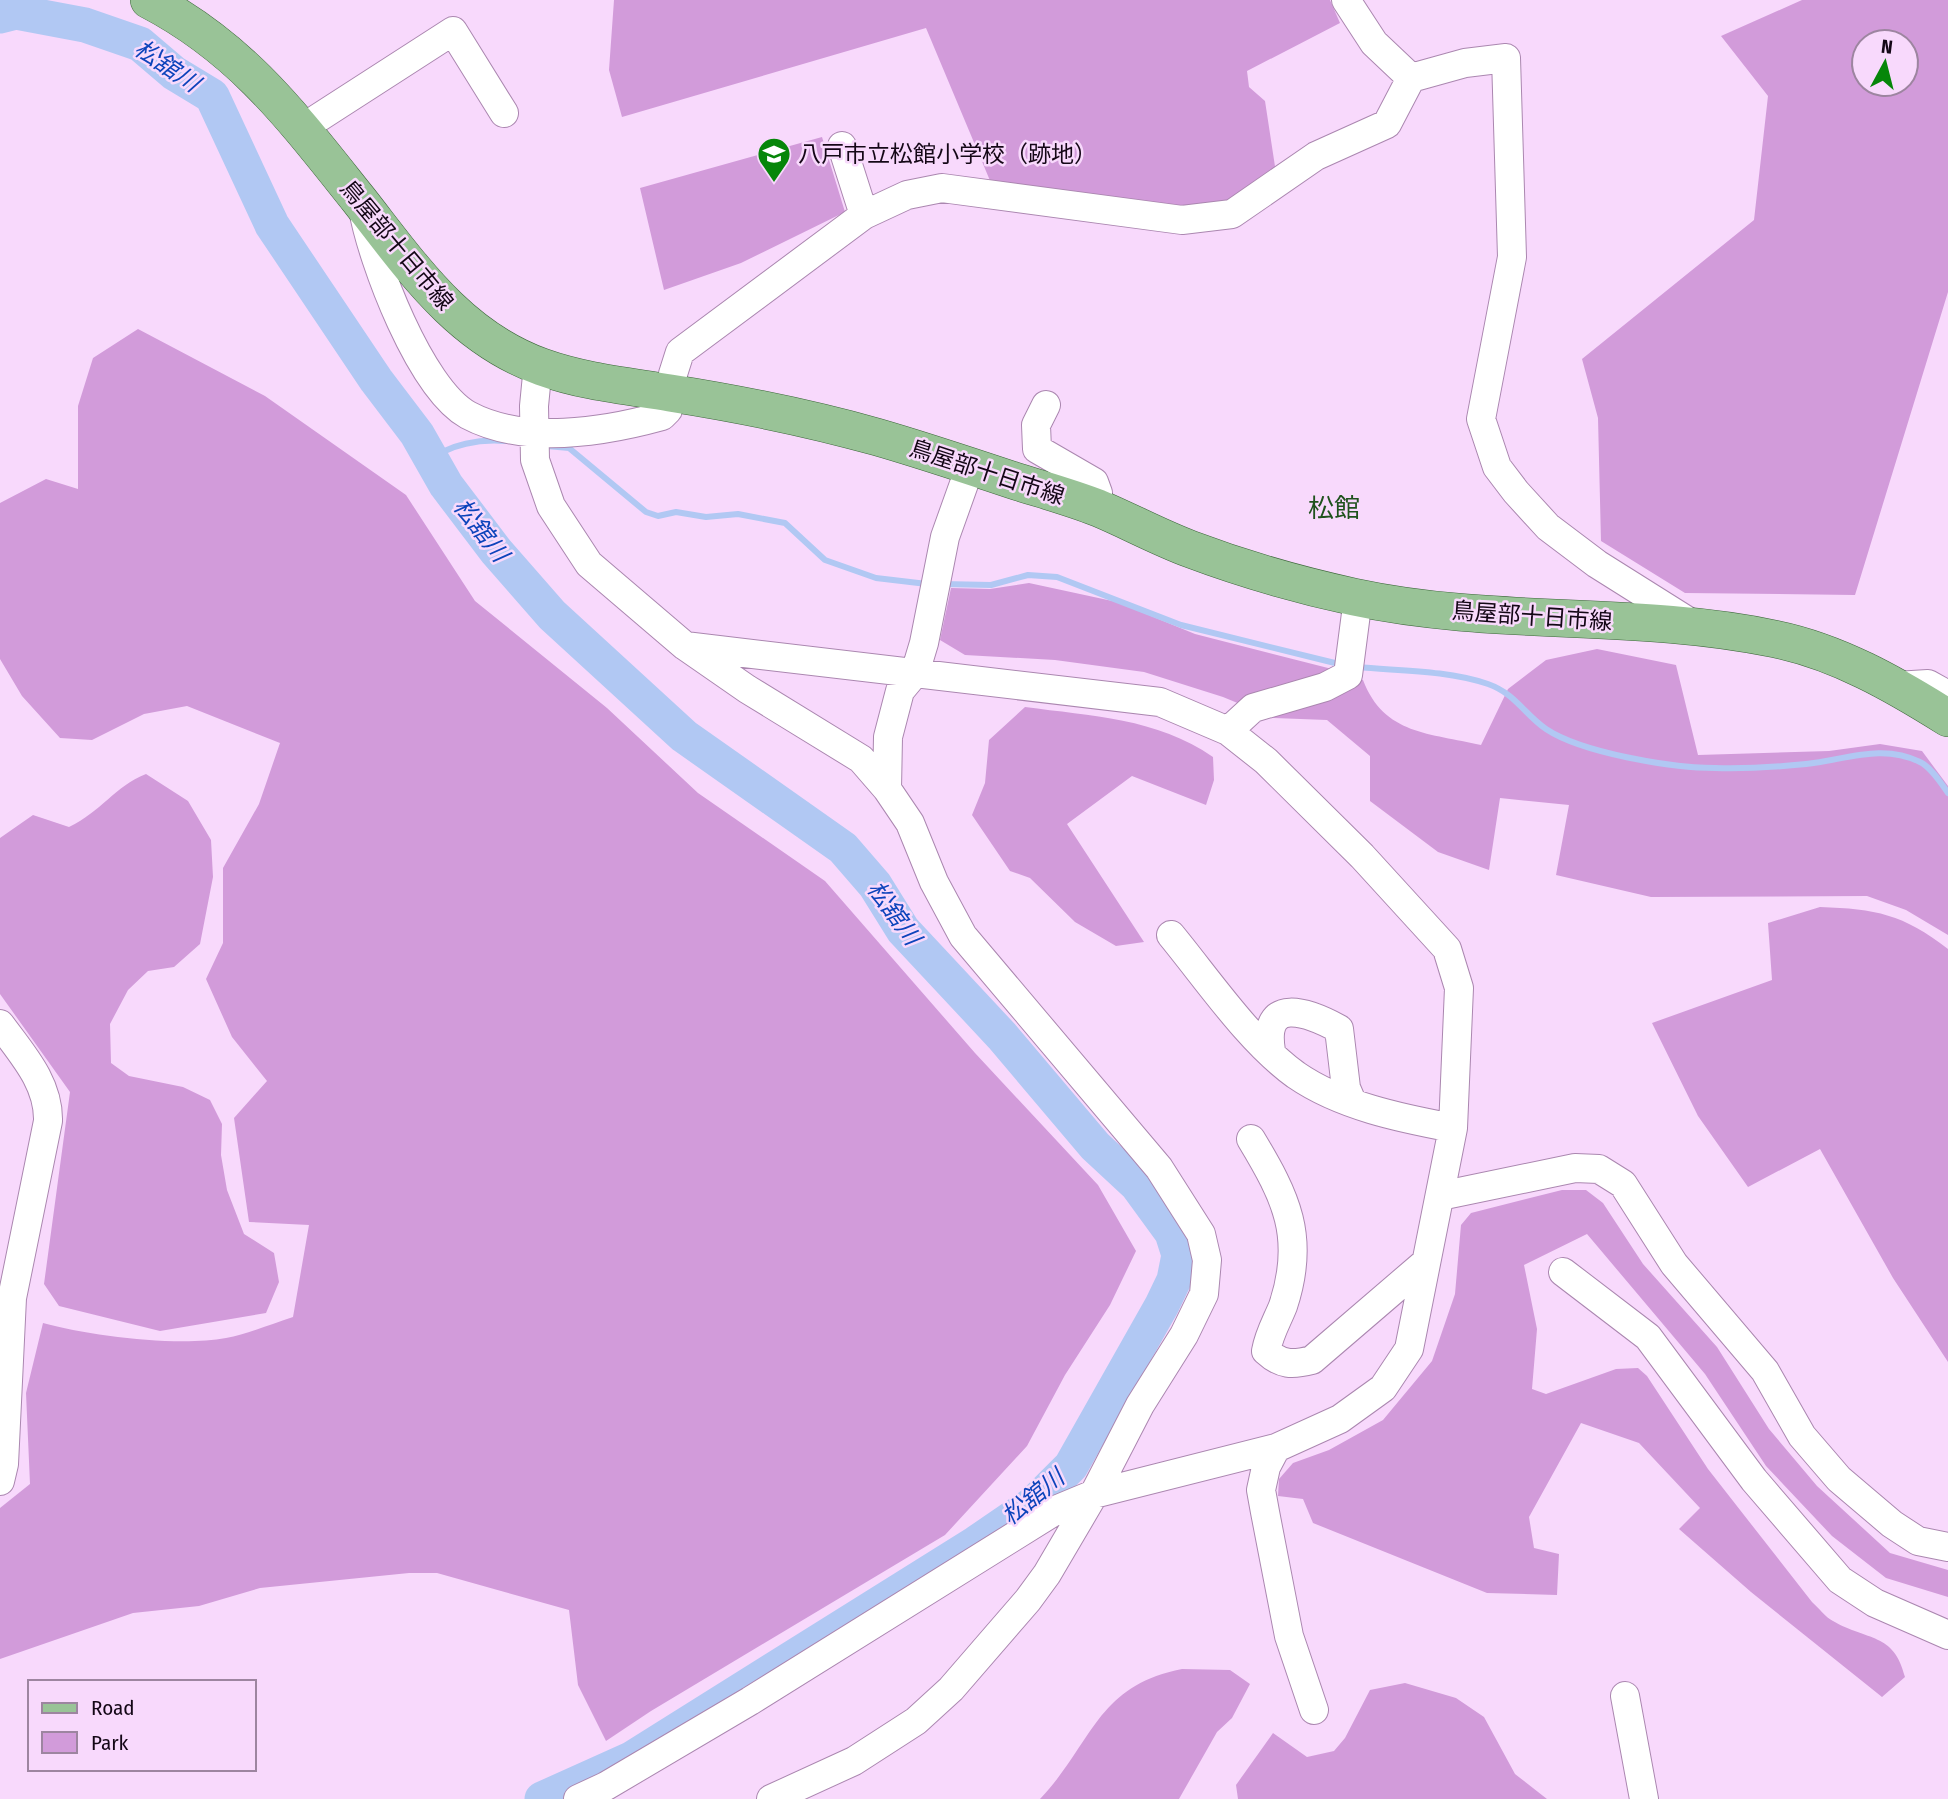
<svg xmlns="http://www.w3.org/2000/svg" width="1948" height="1799" viewBox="0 0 1948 1799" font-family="'Fira Sans Condensed','Noto Sans JP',sans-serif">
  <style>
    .green { fill: #d29bda; fill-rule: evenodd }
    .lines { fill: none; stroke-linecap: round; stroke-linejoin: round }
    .stream { stroke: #b1c8f3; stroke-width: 6 }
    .river { stroke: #b1c8f3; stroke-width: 35 }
    .minor-casing { stroke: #ab87b0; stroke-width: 30 }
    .major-casing { stroke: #3e673c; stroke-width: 38 }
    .minor { stroke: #fff; stroke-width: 28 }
    .major { stroke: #99c397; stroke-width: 37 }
    .labels { text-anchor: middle; stroke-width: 5; stroke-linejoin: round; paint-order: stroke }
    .poi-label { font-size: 23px; fill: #140716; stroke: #f8d9fc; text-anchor: start }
    .street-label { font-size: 23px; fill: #140716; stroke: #f8d9fc }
    .water-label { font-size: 24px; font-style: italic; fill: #0c44bb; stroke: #f8d9fc }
    .quarter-label { font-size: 26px; fill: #1f521d; stroke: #f8d9fc }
  </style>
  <rect width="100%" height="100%" fill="#f8d9fc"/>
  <path class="green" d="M614,0H1330L1340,23L1247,71L1249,87L1265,101L1276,173L1223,206L1168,210L991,183L926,28L622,117L609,70Z
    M1802,0H1948V292L1855,595L1685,593L1601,541L1598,418L1582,359L1754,220L1768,96L1721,36ZM1864,42H1906V84H1864Z
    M822,137L845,212L741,263L664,290L640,188Z
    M138,329L265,396L406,495L475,601L607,708L698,793L825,881L975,1053L1098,1185L1136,1251L1110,1305L1065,1375L1027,1446L945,1535L651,1711L606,1741L578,1685L569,1610L437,1573H409L260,1588L199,1606L133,1613L0,1659V1508L30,1484L26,1393L43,1323C90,1336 178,1347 226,1338C248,1334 271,1324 293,1317L309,1225L249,1222L234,1118L267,1081L232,1037L206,979L223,943V868L259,804L280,743L187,706L144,714L92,740L60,738L22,696L0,659V503L46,479L78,489V406L93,358Z
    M1029,583L1117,602L1195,634L1332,669L1363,680C1384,735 1430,733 1481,745L1508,689L1546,660L1597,649L1676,665L1698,755L1829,751L1880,744L1922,751L1948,786V935L1906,910L1867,896L1651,897L1556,875L1569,805L1500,798L1489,870L1438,852L1370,801V756L1327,720L1274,718L1223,697L1144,672L1055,660L965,655L940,640L951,588L990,589Z
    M1025,707C1091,716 1157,718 1213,757L1214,780L1206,805L1132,776L1067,824L1144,942L1116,946L1075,922L1030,878L1010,871L972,815L985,783L989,740Z
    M146,774L188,801L211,840L213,877L200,944L174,967L148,971L128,990L110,1024L111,1063L129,1076L183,1087L210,1100L222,1124L221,1155L227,1190L244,1234L274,1253L279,1282L266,1313L160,1331L59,1306L44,1284L70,1092L0,994V838L33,815L69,827C102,811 114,787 146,774Z
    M1820,907C1876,909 1903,914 1948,949V1362L1893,1278L1820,1149L1748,1187L1698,1116L1652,1023L1772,980L1768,923Z
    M1562,1190H1586L1603,1203L1643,1264L1717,1347L1769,1429L1817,1486L1890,1553L1948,1570V1597L1886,1578L1832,1536L1766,1466L1705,1374L1587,1234L1524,1265L1537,1329L1532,1389L1546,1394L1616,1369L1638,1368L1647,1376L1708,1469L1812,1602C1819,1608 1825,1617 1833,1621C1867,1641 1894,1632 1905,1677L1882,1697L1751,1592L1679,1529L1700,1508L1639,1443L1581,1423L1529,1517L1534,1548L1559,1554L1557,1595L1487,1593L1313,1523L1303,1499L1278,1496L1279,1479L1293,1463L1329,1450L1383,1420L1432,1361L1455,1294L1461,1225L1471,1213Z
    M1182,1669L1230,1670L1250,1684L1232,1718L1217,1732L1179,1799H1040C1093,1743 1096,1686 1182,1669Z
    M1405,1683L1456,1698L1484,1717L1515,1774L1547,1799H1238L1236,1785L1273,1733L1307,1757L1334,1751L1345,1738L1370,1690Z"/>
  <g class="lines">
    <path class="stream" d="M547,446L569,448L646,512L658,516L676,512L706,517L738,514L785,523L825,560L876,578L927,584
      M431,460C450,444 480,439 505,441
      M942,584L991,585L1028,575L1057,577L1181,625L1343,665
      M1357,667C1400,671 1446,670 1488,684C1516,694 1524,714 1546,729C1582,753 1672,768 1715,768C1745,769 1776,767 1806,764C1845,760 1882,743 1920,762C1931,767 1941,783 1948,793"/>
    <path class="river" d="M0,16L16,12L85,25L140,44L174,73L212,96L272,225L376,380L417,434L446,485L496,551L552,615L684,736L843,848L875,885L903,930L1002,1036L1095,1146L1137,1185L1172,1233L1179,1255L1174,1280L1162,1305L1071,1466L1033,1504L976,1543L631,1759L542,1799"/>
    <defs>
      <path id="minor" d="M1346,0L1374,43L1411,78
        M301,129L453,31L504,113
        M842,146L864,215
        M363,209C372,261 420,388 468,415C524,445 604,432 662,416L668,410L673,374L680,352L864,215L907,195L942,188L1182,220L1232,214L1316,156L1387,124L1411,78L1465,63L1506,58L1512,257L1481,419L1497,467L1516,492L1548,527L1597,564L1694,625
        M538,365L534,406L535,460L551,506L589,564L685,646L747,689L861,759L887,789
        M1046,405L1036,425L1037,449L1094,482L1098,493L1094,506
        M1896,686L1928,684L1948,695
        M1228,731L1253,708L1325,687L1348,675L1358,598
        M1171,935C1208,980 1249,1041 1296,1075C1341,1106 1400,1118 1453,1128
        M0,1024C22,1054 49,1083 48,1121L12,1298L4,1464L0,1481
        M1271,1051C1262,995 1308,1012 1339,1029L1346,1088L1352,1102
        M1251,1139C1286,1197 1306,1237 1283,1306C1277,1321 1269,1334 1266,1351C1281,1365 1292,1365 1312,1360L1425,1263
        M1440,1196L1575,1168L1599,1169L1623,1184L1674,1264L1765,1371L1802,1436L1839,1479L1892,1524L1918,1541L1948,1547
        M1563,1272L1648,1337L1754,1480L1840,1580L1875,1603L1948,1635
        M1276,1448L1266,1467L1261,1490L1265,1512L1289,1636L1314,1710
        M1625,1696L1644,1799
        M578,1799L606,1786L750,1701L1058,1509L1094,1494L1276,1448L1340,1419L1383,1388L1409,1349L1453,1128L1459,988L1447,949L1362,856L1266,761L1228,731L1160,702L685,646
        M771,1799L854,1761L916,1721L951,1689L1028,1600L1047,1574L1094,1494L1140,1405L1184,1335L1204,1294L1207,1260L1201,1234L1159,1168L963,936L934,882L910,823L887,789L888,737L900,691L915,673L924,643L945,537L970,467"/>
      <path id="major" d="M149,0C243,49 294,119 359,200C411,266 458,337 542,367C584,382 627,386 670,393C740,404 809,418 877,437C922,450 967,465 1012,480C1040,489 1070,497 1098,508C1129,521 1158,537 1190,549C1243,569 1299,585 1354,597C1493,627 1637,610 1775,639C1838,652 1894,684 1948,718"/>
    </defs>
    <use href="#minor" class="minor-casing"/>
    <use href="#major" class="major-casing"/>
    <use href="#minor" class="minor"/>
    <use href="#major" class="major"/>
  </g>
  <defs>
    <symbol id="school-pin" viewBox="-11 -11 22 30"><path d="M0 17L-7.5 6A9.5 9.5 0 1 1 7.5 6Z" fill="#068609" stroke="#f8d9fc"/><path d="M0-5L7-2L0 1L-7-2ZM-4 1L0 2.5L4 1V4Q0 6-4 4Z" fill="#fff"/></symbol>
  </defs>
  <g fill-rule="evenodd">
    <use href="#school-pin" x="755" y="135" width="38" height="52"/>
  </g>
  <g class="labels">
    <g class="poi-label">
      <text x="798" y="162">八戸市立松館小学校（跡地）</text>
    </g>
    <g class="street-label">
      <text transform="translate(397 245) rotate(50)" y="8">鳥屋部十日市線</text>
      <text transform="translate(987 472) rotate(18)" y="8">鳥屋部十日市線</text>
      <text transform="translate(1532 616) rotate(4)" y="8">鳥屋部十日市線</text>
    </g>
    <g class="water-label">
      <text transform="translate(167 66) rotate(34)" y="8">松舘川</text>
      <text transform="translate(481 530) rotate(52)" y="8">松舘川</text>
      <text transform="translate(894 913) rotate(54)" y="8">松舘川</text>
      <text transform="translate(1033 1497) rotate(-39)" y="8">松舘川</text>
    </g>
    <g class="quarter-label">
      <text x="1334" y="517">松館</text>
    </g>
  </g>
  <rect x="28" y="1680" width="228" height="91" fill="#f8d9fc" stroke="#9d85a0" stroke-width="2"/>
  <rect x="42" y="1703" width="35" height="10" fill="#99c397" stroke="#9d85a0" stroke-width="2"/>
  <text x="91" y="1715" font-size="21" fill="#140716">Road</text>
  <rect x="42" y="1732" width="35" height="21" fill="#d29bda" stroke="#9d85a0" stroke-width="2"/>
  <text x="91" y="1750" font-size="21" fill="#140716">Park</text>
  <g transform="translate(1885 63) rotate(7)"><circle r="33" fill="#f8d9fc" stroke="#9d85a0" stroke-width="2"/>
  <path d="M0-5L12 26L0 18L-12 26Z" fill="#068609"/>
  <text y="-10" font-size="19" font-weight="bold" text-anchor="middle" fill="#140716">N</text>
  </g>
</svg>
